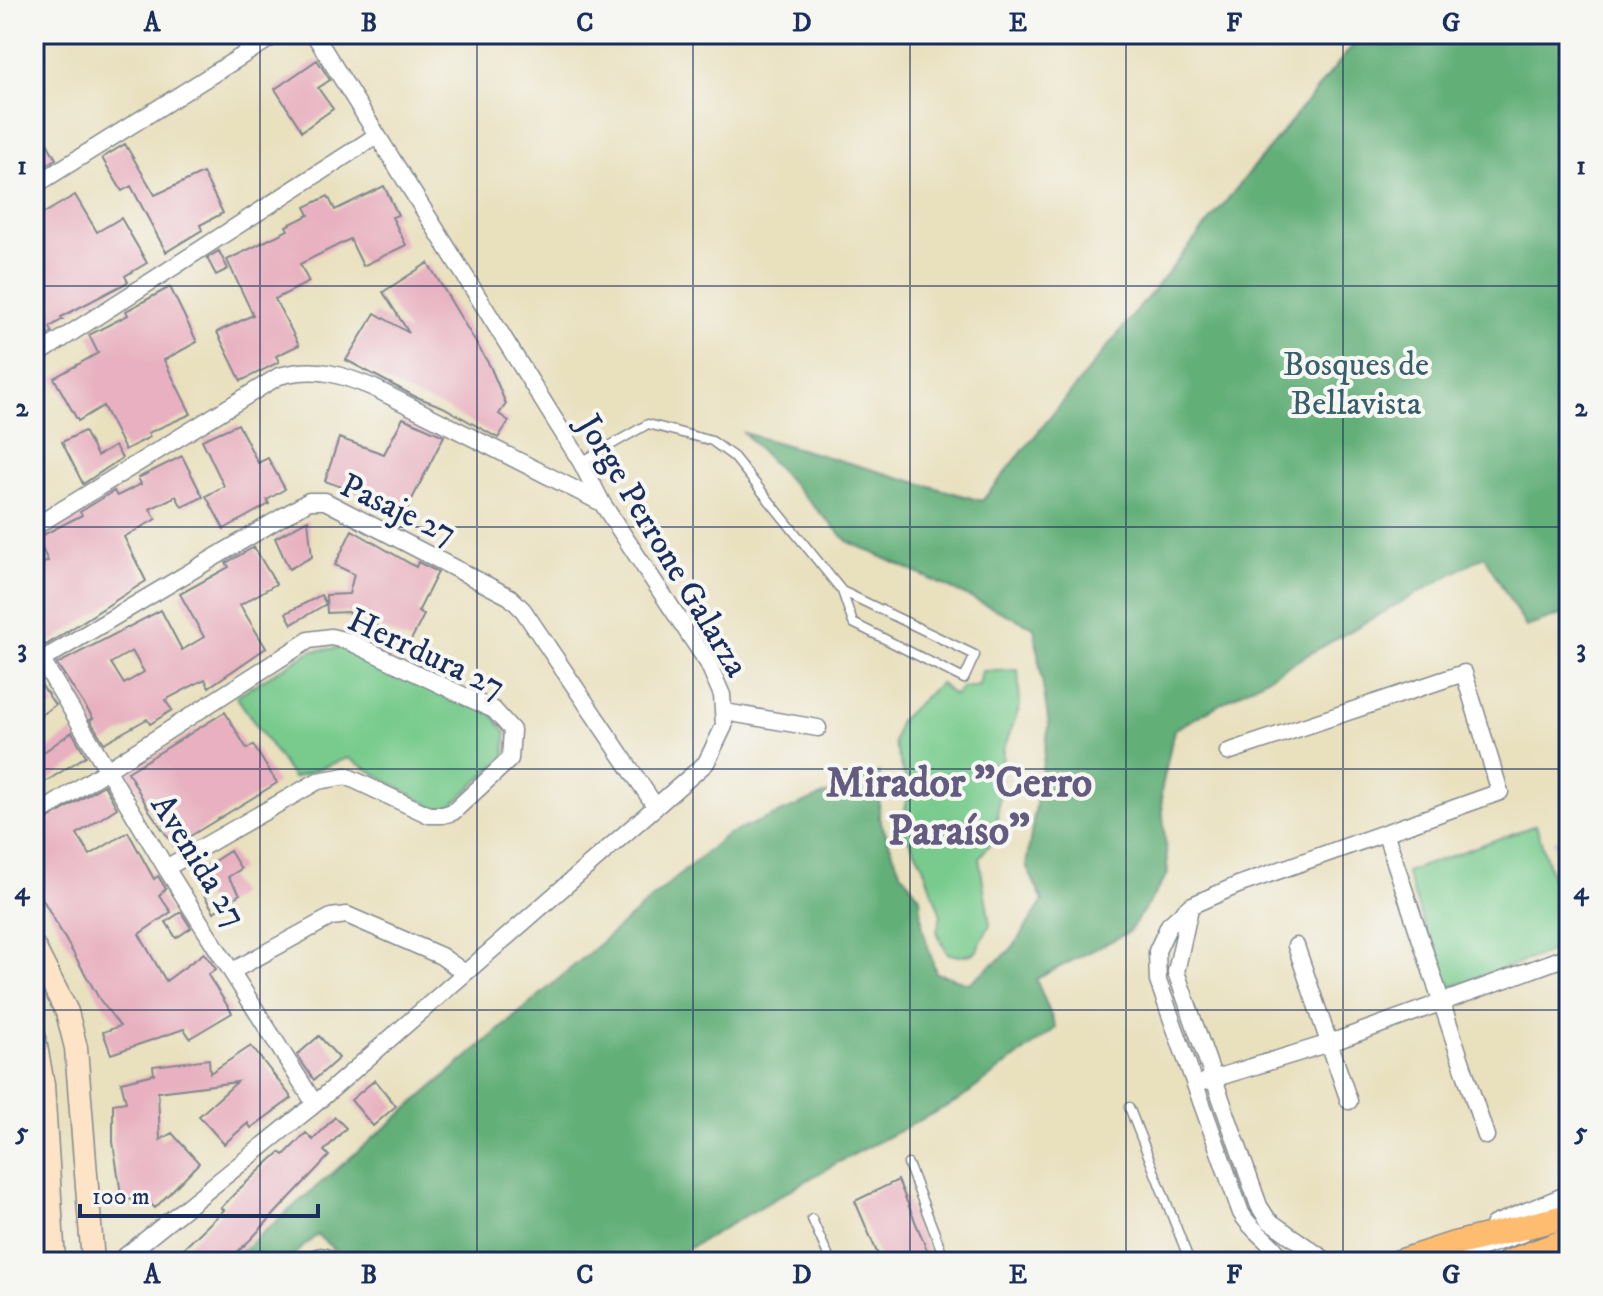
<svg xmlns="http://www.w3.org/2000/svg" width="1603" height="1296" viewBox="0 0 1603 1296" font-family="'IM FELL DW Pica',serif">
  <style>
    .industrial { fill: #d2bec2 }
    .green { fill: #78cb8d; stroke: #4a7d76; stroke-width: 2 }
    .forest { fill: #62af78; stroke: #3e6f6b; stroke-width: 2 }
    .building { fill: #e8b0c0; fill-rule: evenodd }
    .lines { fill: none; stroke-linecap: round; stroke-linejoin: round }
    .service-casing { stroke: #82888e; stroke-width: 11 }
    .minor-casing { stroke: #82888e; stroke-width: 19 }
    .tertiary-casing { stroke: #82888e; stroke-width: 23 }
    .secondary-casing { stroke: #82888e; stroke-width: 25 }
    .primary-casing { stroke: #82888e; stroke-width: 27 }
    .service { stroke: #fff; stroke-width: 8 }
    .minor { stroke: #fff; stroke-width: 16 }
    .tertiary { stroke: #fff; stroke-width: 20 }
    .secondary { stroke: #fee4c6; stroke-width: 22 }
    .primary { stroke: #fdbc70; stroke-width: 24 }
    .grid { fill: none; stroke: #1b2f5e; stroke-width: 2; stroke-opacity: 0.55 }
    .labels { text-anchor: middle; stroke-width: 8; stroke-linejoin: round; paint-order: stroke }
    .park-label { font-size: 34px; fill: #375e6c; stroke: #f6f6f2 }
    .street-label { font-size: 34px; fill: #1b2f5e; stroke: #f6f6f2 }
    .district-label { font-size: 42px; font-weight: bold; fill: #635c80; stroke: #f6f6f2 }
    .neatline { fill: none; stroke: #1b2f5e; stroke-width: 3 }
    .grid-label { font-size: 26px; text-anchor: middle; font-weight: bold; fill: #1b2f5e }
  </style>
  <rect width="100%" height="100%" fill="#f6f6f2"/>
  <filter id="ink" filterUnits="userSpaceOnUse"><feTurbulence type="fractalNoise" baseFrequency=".0125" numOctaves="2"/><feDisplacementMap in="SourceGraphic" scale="16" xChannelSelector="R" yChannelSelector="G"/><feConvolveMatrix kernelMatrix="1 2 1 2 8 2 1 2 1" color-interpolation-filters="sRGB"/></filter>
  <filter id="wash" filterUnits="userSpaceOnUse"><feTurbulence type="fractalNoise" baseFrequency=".006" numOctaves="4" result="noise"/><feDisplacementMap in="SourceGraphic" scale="32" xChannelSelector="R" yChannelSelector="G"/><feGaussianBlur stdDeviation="1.8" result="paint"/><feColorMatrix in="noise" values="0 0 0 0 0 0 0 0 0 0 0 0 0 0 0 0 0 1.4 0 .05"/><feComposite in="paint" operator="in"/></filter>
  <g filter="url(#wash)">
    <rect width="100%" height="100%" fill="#e9e0be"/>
    <path class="industrial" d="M1569,834V887L1553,840Z"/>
    <path class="green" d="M347,647L490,711L506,733L505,756L451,806L436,809L348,758L293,778L236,696L311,651Z
      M1018,670L1020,706L1003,751L996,836L979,858L990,924L976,952C965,957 959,957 947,953L937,932L941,915L921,861L903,830L908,787L894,742L899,721L940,683L954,696L962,688L979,686L982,671Z
      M1536,825L1569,932V945L1446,989L1406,872Z"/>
    <path class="forest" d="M1362,34H1569V612L1526,627L1484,556L1174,730L1161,792L1168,874L1129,932L1036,979L1056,1028L959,1100L837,1163L665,1262H349L317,1235L285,1262H229L726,835L880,772L879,817L900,870L920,897L923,930L936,973L969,983L1011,950L1043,901L1026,865L1049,725L1034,627L847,541L744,433L982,501Z"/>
    <g id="blocks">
      <path class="building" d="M317,60L330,80L318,88L333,109L302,131L275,89Z
        M34,120L56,159L34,173Z
        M125,144L155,195L203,173L223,213L200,225L202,230L166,252L131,186L122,191L102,158Z
        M384,186L398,215L392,217L406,245L363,266L350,239L300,264L309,282L275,299L299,345L276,356L279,362L241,381L217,332L253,315L227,260L288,230L286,226L309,215L305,207L328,196L335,210Z
        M75,195L97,232L121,218L147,263L125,276L128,282L61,317L63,319L50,327L52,332L43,338L34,324V219Z
        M219,251L228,269L216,275L207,258Z
        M428,263L490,366L506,404L499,414L509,421L498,438L443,407L414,396L346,360L375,313L409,333L383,292Z
        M170,287L197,342L164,360L191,414L148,433L150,437L125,450L103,406L78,421L54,378L98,353L89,335L128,315L126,311Z
        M403,418L444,436L402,519L384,511L387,504L325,481L339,438L384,454Z
        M238,424L258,463L268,458L285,489L267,500L269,504L224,529L206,496L224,486L202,440Z
        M84,431L97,456L115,446L122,458L83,484L62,442Z
        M182,456L203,497L182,507L176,496L150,509L156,519L124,537L146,581L46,645L34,636V568L48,561L37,538L82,515L80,512L114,491L117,496L141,484L138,478Z
        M308,520L312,557L289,569L275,538Z
        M352,530L416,567L418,562L438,572L418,612L424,615L410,642L347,612L327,613L326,595L349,594L354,574L335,565Z
        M254,547L276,584L240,605L266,648L209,687L205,679L165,700L172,710L150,724L147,719L104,743L90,720L93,718L57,664L161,610L182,650L204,637L180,594L229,567L226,563ZM132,651L144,672L124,684L111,663Z
        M321,595L326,604L292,624L286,613Z
        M34,674L55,705L34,720Z
        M225,712L247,749L253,745L277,783L174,846L149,810L128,772Z
        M72,732L86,756L34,789V759Z
        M104,785L117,808L77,834L90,855L128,832L154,879L158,876L166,889L159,895L171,912L139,934L166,981L204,953L216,969L208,975L232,1013L190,1038L184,1029L111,1054L103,1032L120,1026L100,1000L39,893L34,896V828Z
        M230,851L241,869L228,877L240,894L214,912L192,875Z
        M181,912L191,928L176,938L166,922Z
        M319,1036L339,1058L314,1080L297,1055Z
        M251,1046L292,1098L251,1128L248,1123L224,1144L199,1116L237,1082L158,1092L160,1140L172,1133L199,1163L155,1208L144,1197L122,1201L113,1142V1104L126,1102L121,1082L154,1074L153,1066L209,1059L210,1073Z
        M375,1080L396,1106L373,1126L351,1100Z
        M335,1117L346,1128L324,1151L329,1156L250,1240L227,1262L220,1254L212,1262H193L182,1250L224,1210L221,1208L237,1191L280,1152L284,1155L306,1133L313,1140Z
        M898,1180L932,1262H881L855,1201Z"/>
    </g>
  </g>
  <g filter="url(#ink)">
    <use href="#blocks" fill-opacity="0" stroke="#82888e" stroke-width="2"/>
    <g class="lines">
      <defs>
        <path id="service" d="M581,462L648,424L712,441L734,457L842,591L853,623L964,679L975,655L842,591
          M1129,1107L1190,1262
          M908,1164L946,1262
          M812,1219L831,1262
          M299,1262C316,1251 325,1247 340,1262
          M1451,1262L1525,1237"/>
        <path id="minor" d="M34,186L277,34
          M34,357L376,136
          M34,527L279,376C316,366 340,374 374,388L602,503
          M34,647L166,868L315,1104
          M42,660L309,501H325L510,597L523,610L656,807
          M725,712L818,728
          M1228,752L1464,673L1500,792L1238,885L1190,906L1169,925L1157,951L1158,981L1241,1213C1252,1233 1275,1242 1282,1262
          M34,817L309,640L331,637L348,641L494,710L512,730L510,759L453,812L443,815H429L346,776L318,781L166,868
          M1386,835L1486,1136
          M1190,908L1176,972L1259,1206L1268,1220L1328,1262
          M1296,946L1349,1101
          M234,970L331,917L347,915L441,956L465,973
          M1206,1081L1330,1043L1569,956
          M118,1262L315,1104L706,763L724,726L722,695L708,663L602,503L581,462L314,34"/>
        <path id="tertiary" d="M1495,1226L1569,1196
          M1553,1262L1569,1256"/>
        <path id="secondary" d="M34,947L67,1012L76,1048L93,1262
          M34,1035L43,1085L54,1262"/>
        <path id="primary" d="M1399,1262L1454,1244L1569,1216
          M1509,1262L1569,1240"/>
      </defs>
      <use href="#service" class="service-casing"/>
      <use href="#minor" class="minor-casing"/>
      <use href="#tertiary" class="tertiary-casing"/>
      <use href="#secondary" class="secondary-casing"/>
      <use href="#primary" class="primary-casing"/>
      <use href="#service" class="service"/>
      <use href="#minor" class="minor"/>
      <use href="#tertiary" class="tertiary"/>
      <use href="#secondary" class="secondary"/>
      <use href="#primary" class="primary"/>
    </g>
  </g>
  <path class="grid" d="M260,34V1262M477,34V1262M693,34V1262M910,34V1262M1126,34V1262M1343,34V1262M34,286H1569M34,527H1569M34,769H1569M34,1010H1569"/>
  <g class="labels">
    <g class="park-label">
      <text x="1356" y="375">Bosques de<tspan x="1356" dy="39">Bellavista</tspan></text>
    </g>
    <g class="street-label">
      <text transform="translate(399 508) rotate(25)" y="12">Pasaje 27</text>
      <text transform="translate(664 545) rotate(59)" y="12">Jorge Perrone Galarza</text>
      <text transform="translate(427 652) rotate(25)" y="12">Herrdura 27</text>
      <text transform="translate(200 860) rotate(58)" y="12">Avenida 27</text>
    </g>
    <g class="district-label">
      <text x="959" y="796">Mirador "Cerro<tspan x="959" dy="48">Paraíso"</tspan></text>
    </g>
  </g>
  <rect width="1603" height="1296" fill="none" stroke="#f6f6f2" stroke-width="88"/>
  <path d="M80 1204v12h238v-12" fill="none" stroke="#1b2f5e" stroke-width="4"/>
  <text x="92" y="1204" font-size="24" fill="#1b2f5e" stroke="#f6f6f2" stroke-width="6" paint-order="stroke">100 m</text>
  <rect x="44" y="44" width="1515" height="1208" class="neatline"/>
  <g class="grid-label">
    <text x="152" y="31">A</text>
    <text x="369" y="31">B</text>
    <text x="585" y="31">C</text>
    <text x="802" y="31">D</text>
    <text x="1018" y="31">E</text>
    <text x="1234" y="31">F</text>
    <text x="1451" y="31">G</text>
    <text x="22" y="174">1</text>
    <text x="1581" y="174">1</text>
    <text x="22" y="416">2</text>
    <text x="1581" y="416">2</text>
    <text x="22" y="657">3</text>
    <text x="1581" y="657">3</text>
    <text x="22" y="899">4</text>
    <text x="1581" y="899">4</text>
    <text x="22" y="1140">5</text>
    <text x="1581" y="1140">5</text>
    <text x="152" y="1283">A</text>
    <text x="369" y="1283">B</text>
    <text x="585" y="1283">C</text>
    <text x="802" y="1283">D</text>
    <text x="1018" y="1283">E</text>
    <text x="1234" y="1283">F</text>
    <text x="1451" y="1283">G</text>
  </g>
</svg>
